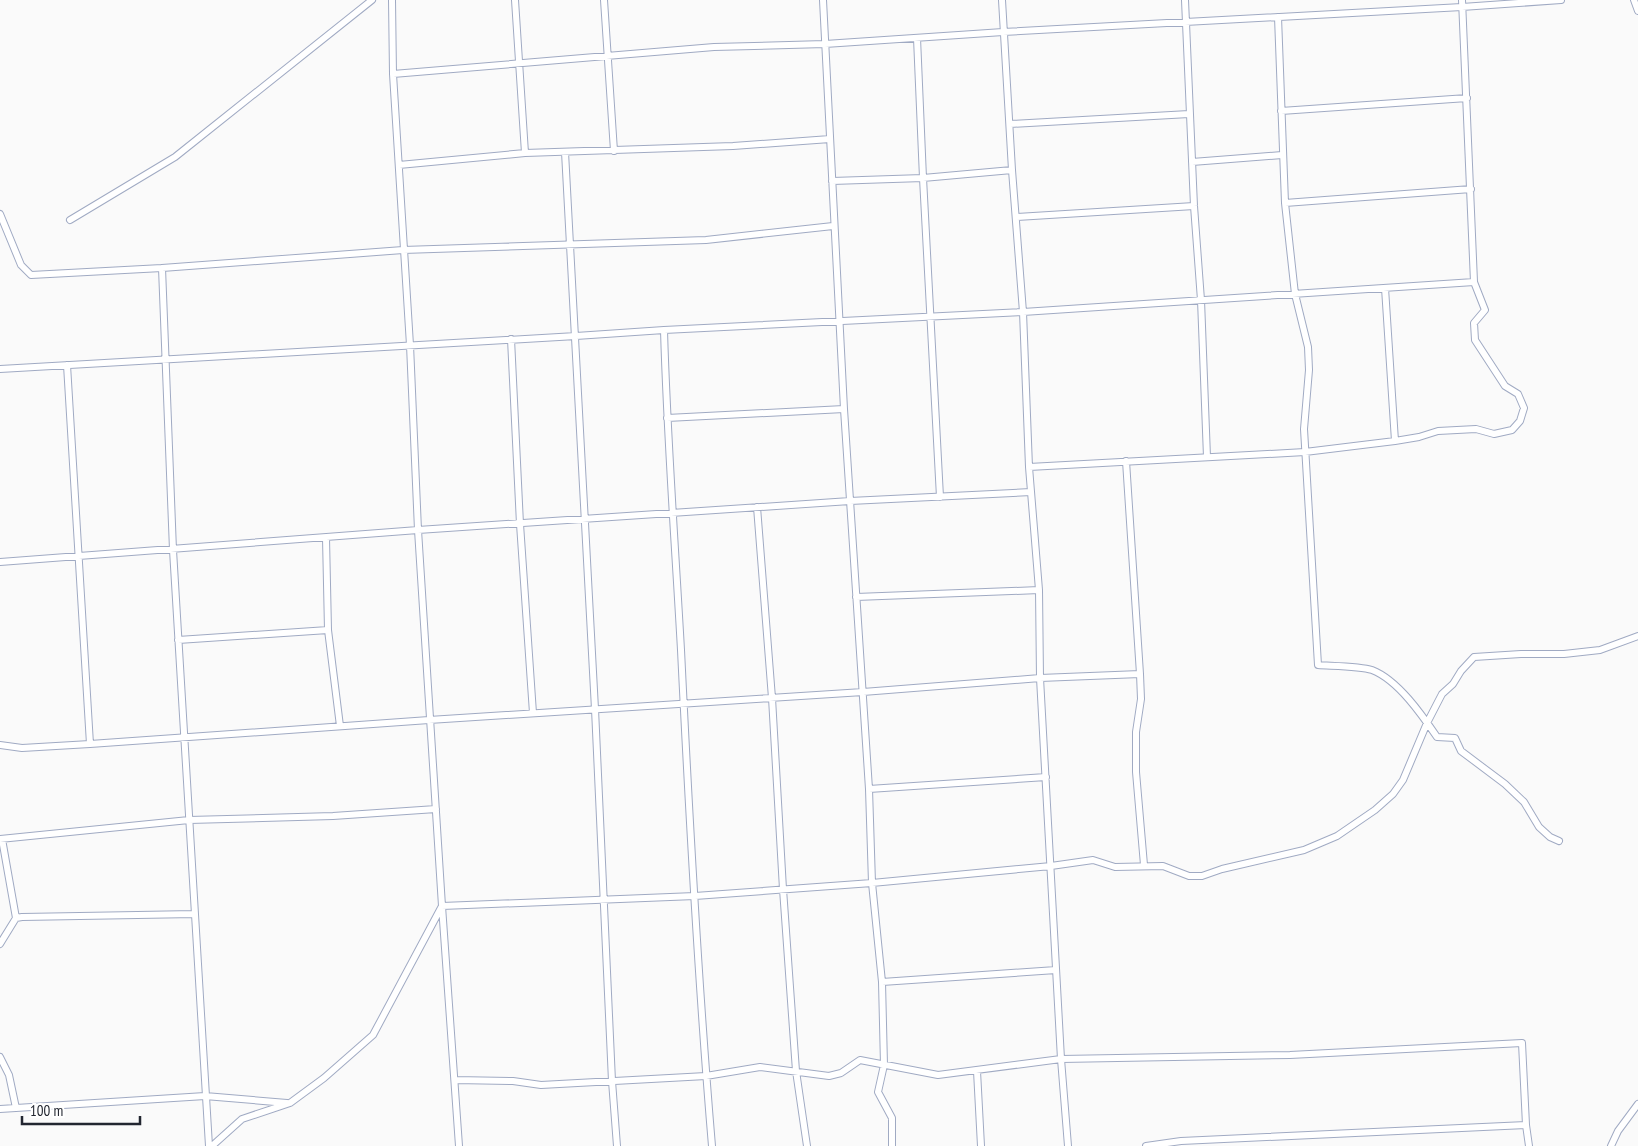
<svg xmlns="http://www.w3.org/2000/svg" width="1638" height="1146" viewBox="0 0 1638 1146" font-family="'PT Sans Narrow',sans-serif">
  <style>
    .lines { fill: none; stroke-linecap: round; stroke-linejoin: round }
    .street-casing { stroke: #a0aac3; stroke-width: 8 }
    .street { stroke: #fff; stroke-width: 6 }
  </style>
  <rect width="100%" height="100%" fill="#fafafa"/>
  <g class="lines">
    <defs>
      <path id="street" d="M515,0L525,153
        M604,0L614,151
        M823,0L844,409L869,789L872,883L882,982L884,1065L878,1092L892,1118V1146
        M1002,0L1012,170L1023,312L1029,467L1039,590L1040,678L1061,1059L1068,1146
        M1185,0L1194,206L1201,300L1207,457
        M1634,0L1638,11
        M1278,17L1285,203L1295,294L1308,347L1309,370L1304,429L1318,665C1332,666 1360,666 1372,670C1398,680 1422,715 1437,737L1455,738L1461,751L1505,784L1524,802L1539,827L1550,837L1559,841
        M917,38L923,178L940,497
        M393,74L714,47L825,44L1003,32L1462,7L1561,0
        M1281,111L1467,98
        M1010,124L1189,114
        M565,152L595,709L612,1081L617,1146
        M1192,162L1282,155
        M399,165L525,153L733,146L830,139
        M832,181L923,178L1012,170
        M1285,203L1471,189
        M0,214L21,265L31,275L162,268L173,550L209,1146
        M1017,217L1194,206
        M70,220L175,157L372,0
        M162,268L403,250L706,240L833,226
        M1385,288L1395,441
        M664,330C667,437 675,543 681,650C689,815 698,981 712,1146
        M511,339L520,524L533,713
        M67,365L90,744
        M0,369L576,336L664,330L1023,312L1474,282
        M667,418L844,409
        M1126,461L1140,674L1141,699L1136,732V772L1144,865
        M1029,467L1305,452L1395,441L1419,437L1438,431L1476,429L1494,434L1512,430L1520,421L1524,408L1518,394L1505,386L1475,340L1474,323L1485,310L1474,282L1462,0
        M757,507L772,698L783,889L796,1071L807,1146
        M326,538L328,630L340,726
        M0,562L418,530L850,501L1031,492
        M856,597L1039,590
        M178,640L328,630
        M0,745L22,748L90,744L429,720L863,692L1040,678L1140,674
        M869,789L1046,777
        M0,839L189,820L333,816L436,809
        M2,839L16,918
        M0,944L16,918L22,917L195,914
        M882,982L1056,970
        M0,1057L9,1075L16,1108
        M977,1071L981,1146
        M455,1080L513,1081L541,1085L706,1076L760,1067L829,1076L841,1073L860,1060L938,1075L1061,1059L1290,1055L1522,1043L1526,1125L1529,1146
        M0,1109L205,1096L287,1103
        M212,1146L242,1119L290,1103L324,1078L373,1035L442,906L418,530L410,345L393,74L392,0
        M459,1146L442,906L695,896L872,883L1051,866L1093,860L1115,867L1163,866L1189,876H1202L1222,869L1304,850L1337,836L1375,810L1393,794L1403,780L1427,723L1442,694L1453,684L1461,671L1474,657L1521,654H1564L1600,650L1638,636
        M1146,1146L1181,1141L1526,1125
        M1611,1146L1618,1131L1638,1104"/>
    </defs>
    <use href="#street" class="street-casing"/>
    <use href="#street" class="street"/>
  </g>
  <path d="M22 1116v8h118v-8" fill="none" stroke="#222630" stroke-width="2.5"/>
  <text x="30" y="1116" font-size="15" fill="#222630" stroke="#ffffff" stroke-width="4" paint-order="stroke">100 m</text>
</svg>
